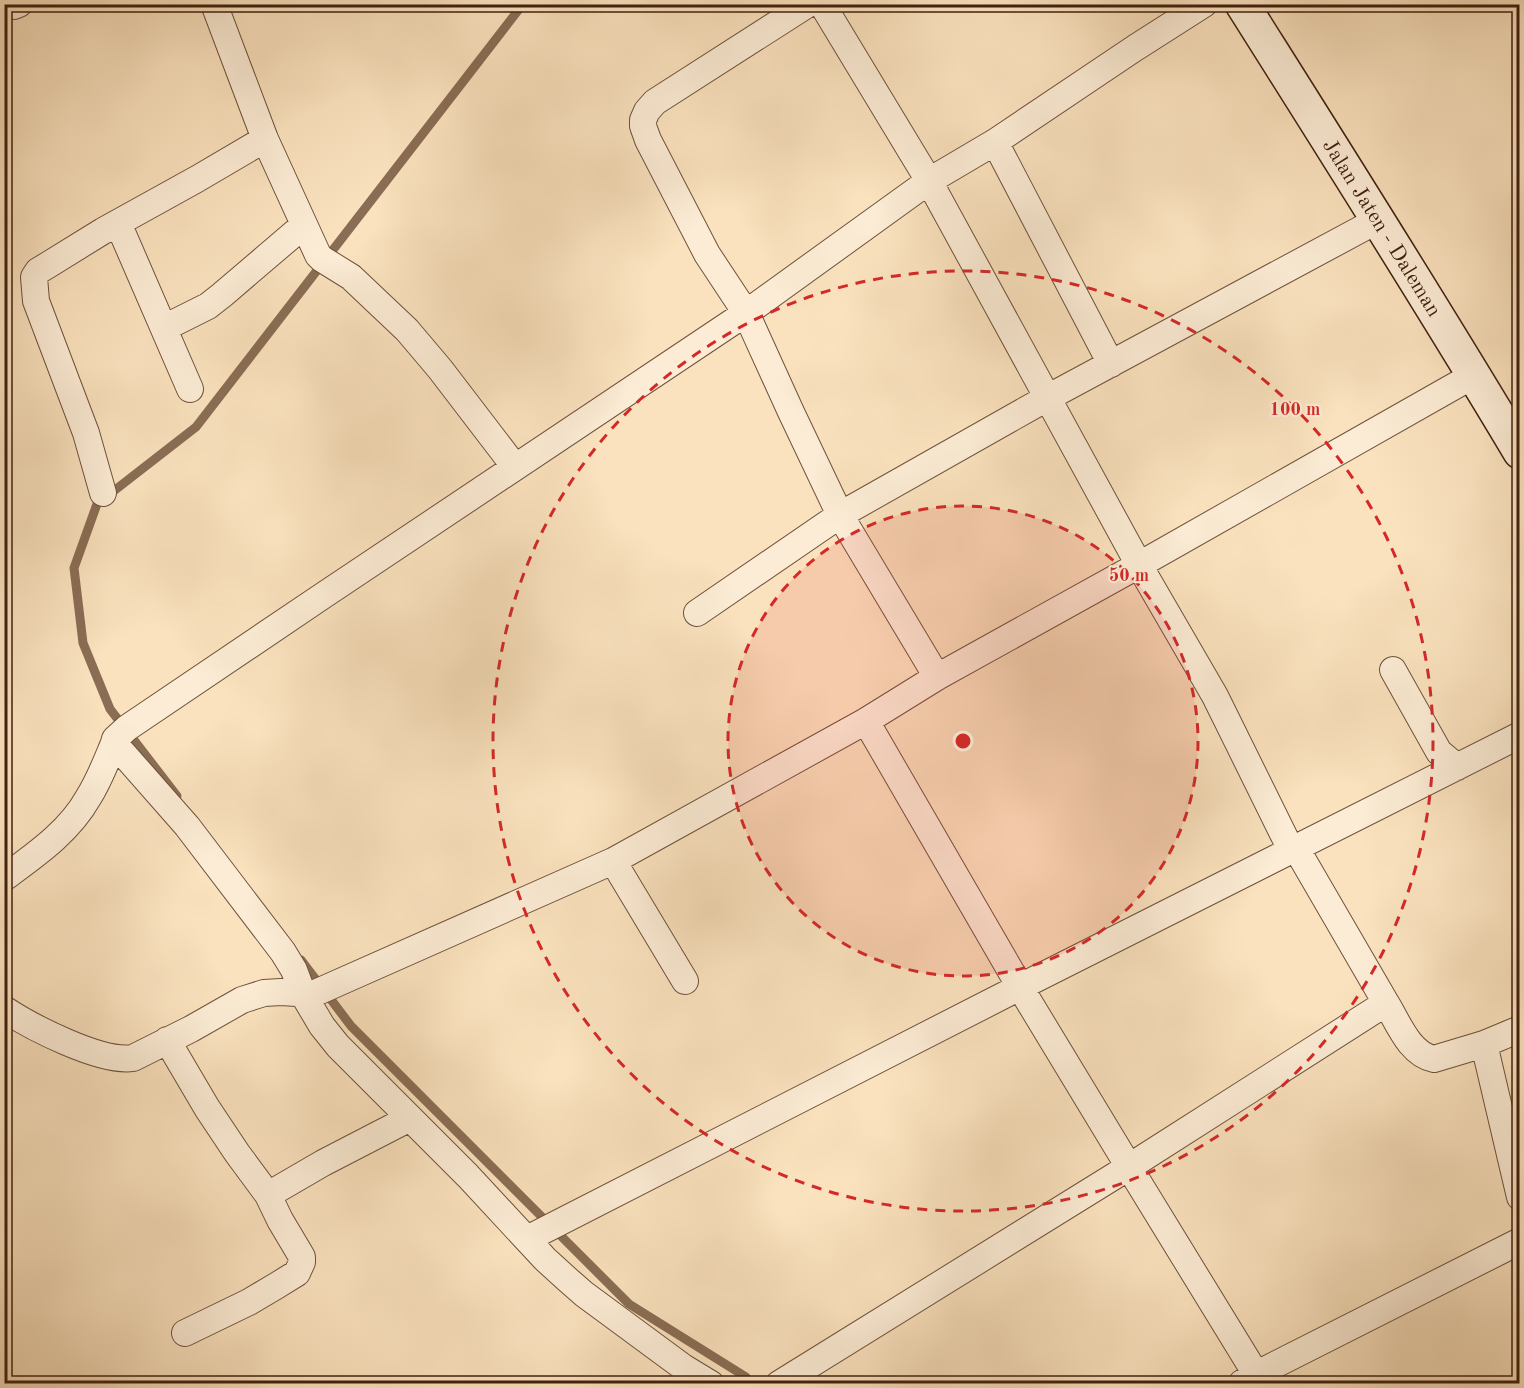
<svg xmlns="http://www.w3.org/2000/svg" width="1524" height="1388" viewBox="0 0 1524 1388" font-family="'Old Standard TT',serif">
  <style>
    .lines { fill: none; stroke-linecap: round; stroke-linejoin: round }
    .stream { stroke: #8a6d54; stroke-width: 9 }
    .minor-casing { stroke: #6e513b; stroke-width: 28 }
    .secondary-casing { stroke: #40210f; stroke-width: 36 }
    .minor { stroke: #fcecd5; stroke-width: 26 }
    .secondary { stroke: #fcecd5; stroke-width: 33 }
    .ring { fill: none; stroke: #d62828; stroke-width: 3; stroke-dasharray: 10 8 }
    .labels { text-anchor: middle; stroke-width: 4.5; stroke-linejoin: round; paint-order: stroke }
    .street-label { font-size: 21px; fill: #40210f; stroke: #fcecd5 }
    .centre { fill: #d62828; stroke: #fcecd5; stroke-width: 3 }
    .ring-label { font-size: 18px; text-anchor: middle; font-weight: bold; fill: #d62828; stroke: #fcecd5; stroke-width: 4.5; stroke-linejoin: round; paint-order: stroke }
  </style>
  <rect width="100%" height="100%" fill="#fae2be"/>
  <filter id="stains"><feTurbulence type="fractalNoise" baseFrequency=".00333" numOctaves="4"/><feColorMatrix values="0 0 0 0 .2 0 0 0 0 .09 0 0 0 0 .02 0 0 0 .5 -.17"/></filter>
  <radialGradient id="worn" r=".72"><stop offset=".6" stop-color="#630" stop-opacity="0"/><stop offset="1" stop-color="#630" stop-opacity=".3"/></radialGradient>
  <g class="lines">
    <path class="stream" d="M177,796L110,709L83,643L74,568L97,504L196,427L523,4
      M301,960L351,1026L629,1304L746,1377L750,1384"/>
    <defs>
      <path id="minor" d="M214,4L265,139L318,255L322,259L351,277L407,330L440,369L515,467
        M822,4L929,181L1139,565L1215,696L1291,850
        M14,6L19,4
        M995,142L1111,364
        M118,223L190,389
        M164,328L208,306L222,295L304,225
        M103,493L86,433L36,301L34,277L38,271L48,265L103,231L197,179L265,139
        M697,613L840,515L791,412L746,313L707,254L648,140L643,126V120L647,111L655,102L808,4
        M1393,670L1439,752L1457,767
        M937,677L840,515L1047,398L1378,220
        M866,721L1020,987L1129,1167L1262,1384
        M114,743L187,826L283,952L294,970L303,994L322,1026L338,1046L468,1176L545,1259L568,1280L584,1294L683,1367L711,1384
        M613,861L685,981
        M4,878C35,855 69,832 88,798C99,781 106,762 114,743L115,739L127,728L321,597L746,313L929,181L995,142L1135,48L1204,4
        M1386,1003C1398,1022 1409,1054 1434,1059L1484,1044
        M4,1009C31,1027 101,1063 133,1058L191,1029L242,1000L264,993L281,992L313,994L613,861L866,721L937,677L1139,565L1474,375
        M1520,1029L1484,1044L1520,1197
        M167,1040L207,1108L237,1153L268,1195
        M527,1239L1020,987L1520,735
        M185,1333L249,1302L276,1286L297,1273L302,1262V1257L280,1220L268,1195L323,1163L410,1118
        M1242,1383L1257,1374L1520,1241
        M779,1384L1129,1167L1386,1003L1296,848"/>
      <g id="secondary">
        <path id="s1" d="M1242,4C1336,153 1430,301 1520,452"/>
      </g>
    </defs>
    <use href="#minor" class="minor-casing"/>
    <use href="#secondary" class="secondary-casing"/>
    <use href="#minor" class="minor"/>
    <use href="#secondary" class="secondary"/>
  </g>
  <circle cx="963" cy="741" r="235" fill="#d62828" fill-opacity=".12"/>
  <g class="ring">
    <circle cx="963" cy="741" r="235"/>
    <circle cx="963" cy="741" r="470"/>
  </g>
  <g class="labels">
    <g class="street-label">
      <text dy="7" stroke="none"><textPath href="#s1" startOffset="264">Jalan Jaten - Daleman</textPath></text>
    </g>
  </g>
  <circle cx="963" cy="741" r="9" class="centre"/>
  <g class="ring-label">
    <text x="1295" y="415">100 m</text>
    <text x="1129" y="581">50 m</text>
  </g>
  <rect width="1524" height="1388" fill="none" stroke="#fae2be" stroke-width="24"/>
  <rect x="6" y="6" width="1512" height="1376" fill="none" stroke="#40210f" stroke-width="3"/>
  <rect x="12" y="12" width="1500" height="1364" fill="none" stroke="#40210f" stroke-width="1.5"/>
  <rect width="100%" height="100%" filter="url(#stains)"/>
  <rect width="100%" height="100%" fill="url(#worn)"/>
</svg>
